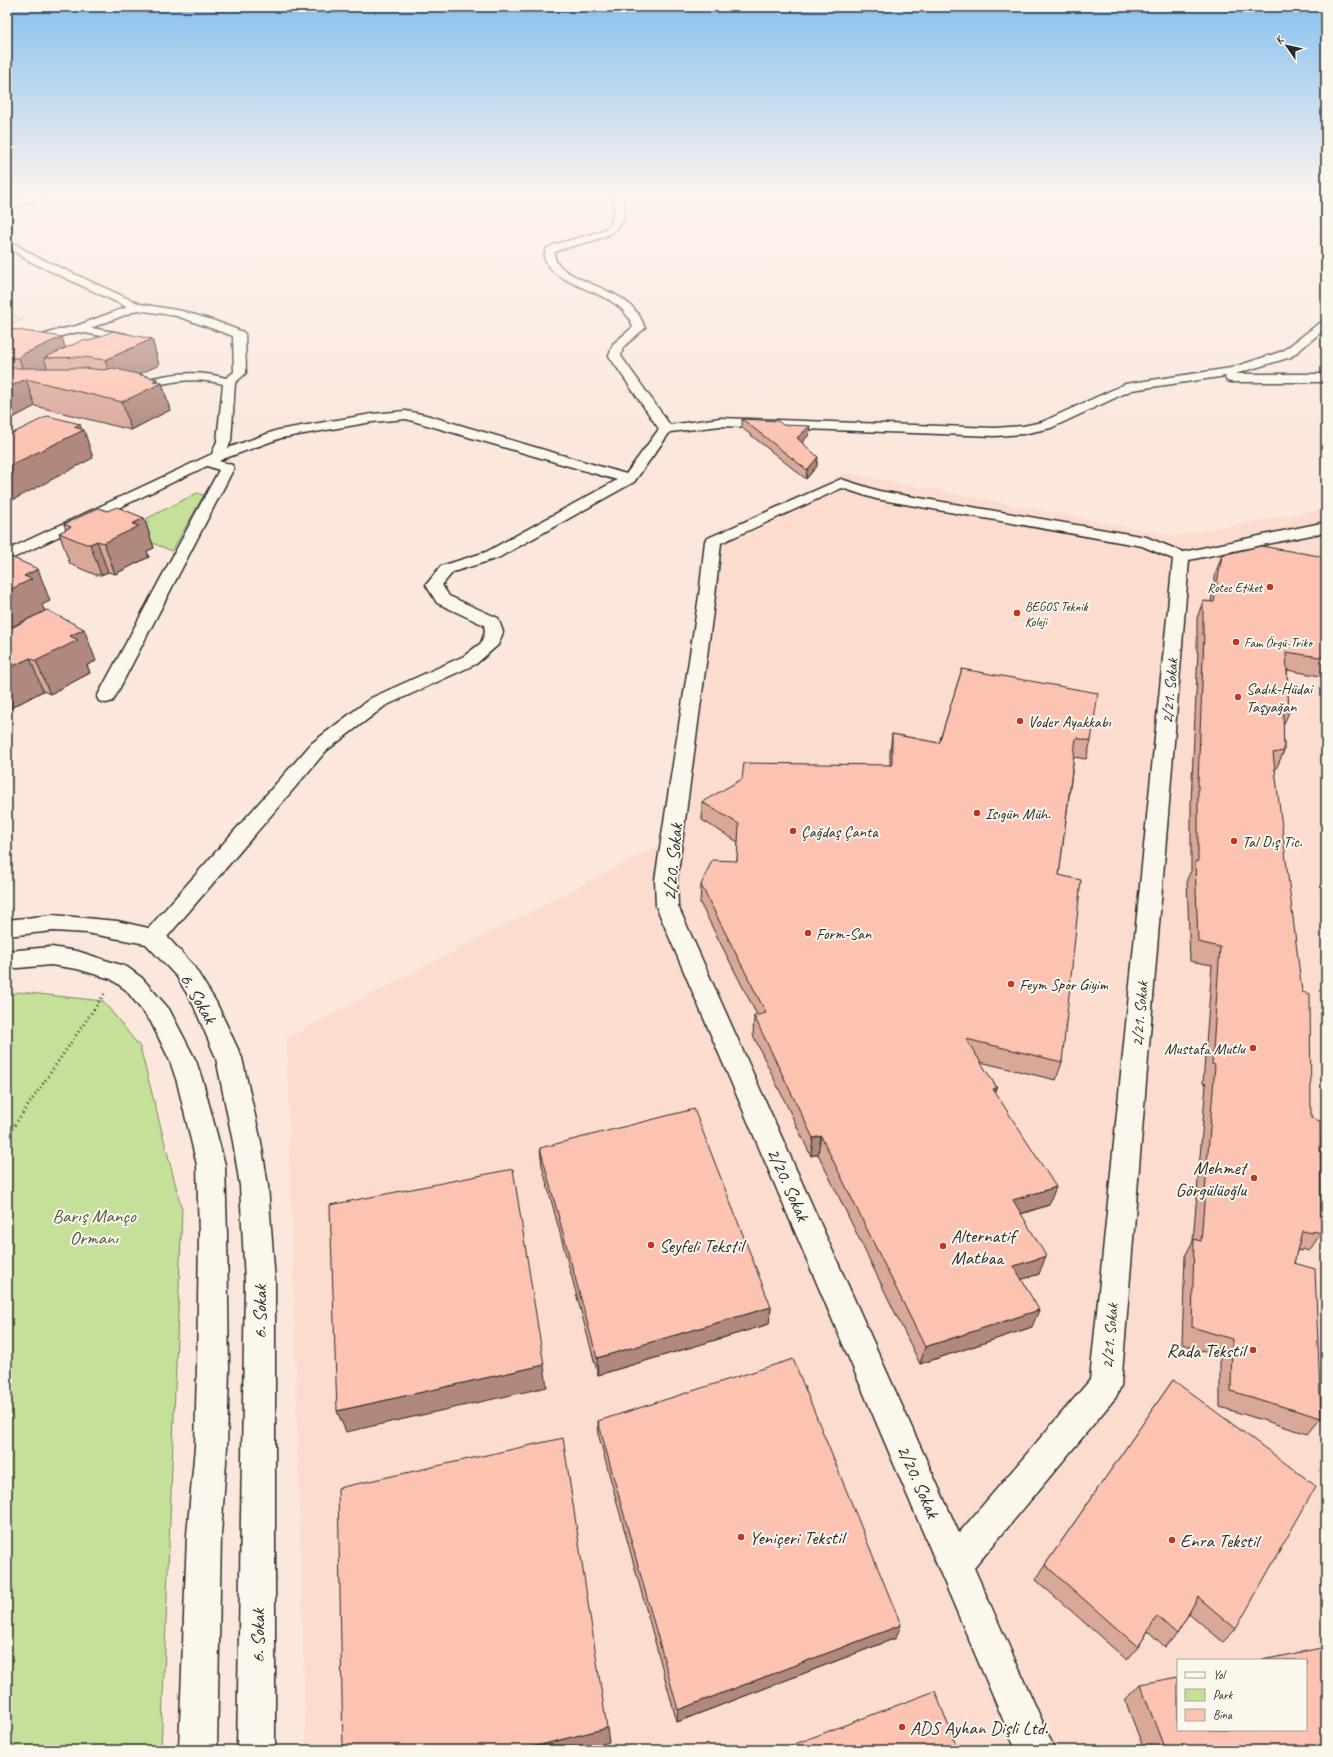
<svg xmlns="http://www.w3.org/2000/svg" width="1333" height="1757" viewBox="0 0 1333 1757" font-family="Caveat,sans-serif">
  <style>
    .built { fill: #fbdccf; fill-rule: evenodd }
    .green { fill: #c5e199; stroke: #788662 }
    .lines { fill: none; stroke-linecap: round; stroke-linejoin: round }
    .minor-casing { stroke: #2b2b2b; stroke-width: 3 }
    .secondary-casing { stroke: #2b2b2b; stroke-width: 3 }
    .path-far2 { stroke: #2b2b2b; stroke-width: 1; stroke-dasharray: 0.5 1.5; stroke-linecap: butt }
    .path-far1 { stroke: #2b2b2b; stroke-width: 1.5; stroke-dasharray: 0.5 2; stroke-linecap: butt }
    .path { stroke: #2b2b2b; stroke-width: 3; stroke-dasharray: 1 3.5; stroke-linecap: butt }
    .minor { fill: #fbf7ec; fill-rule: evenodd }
    .secondary { fill: #fbf7ec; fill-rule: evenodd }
    .wall { fill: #d9a899; stroke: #2b2b2b }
    .shaded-wall { fill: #b0887d; stroke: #2b2b2b }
    .building { fill: #fcc3b2; stroke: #2b2b2b }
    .poi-dot { fill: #c8321e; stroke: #fbf7ec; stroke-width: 1.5 }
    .labels { text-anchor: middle; stroke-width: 4; stroke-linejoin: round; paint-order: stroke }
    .far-poi-label { font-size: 13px; fill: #2b2b2b; stroke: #fbf7ec; text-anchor: start }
    .poi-label { font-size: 16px; fill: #2b2b2b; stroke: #fbf7ec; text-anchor: start }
    .street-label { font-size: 16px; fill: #2b2b2b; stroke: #fbf7ec }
    .near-street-label { font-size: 19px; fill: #2b2b2b; stroke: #fbf7ec }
    .near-poi-label { font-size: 19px; fill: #2b2b2b; stroke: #fbf7ec; text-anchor: start }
    .near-park-label { font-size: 19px; fill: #525846; stroke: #fbf7ec }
  </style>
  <rect width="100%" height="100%" fill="#fbe7db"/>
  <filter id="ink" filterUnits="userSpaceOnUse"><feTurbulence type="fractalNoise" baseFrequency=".025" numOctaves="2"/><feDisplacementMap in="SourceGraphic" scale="8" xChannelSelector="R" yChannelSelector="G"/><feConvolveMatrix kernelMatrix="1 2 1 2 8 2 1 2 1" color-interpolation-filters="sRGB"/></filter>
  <g filter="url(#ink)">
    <path class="built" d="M846,473L1174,536L1326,509V1750H306L287,1038L669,840L707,536ZM1178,1660H1306V1730H1178Z"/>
    <path class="green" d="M197,493L204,495L172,551L128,533L150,522L146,519Z
      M20,992L103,1001L140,1047L182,1210L161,1750H7V995Z"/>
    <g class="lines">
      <defs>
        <path id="minor" d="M33,195H46L45,197L7,209V203Z
          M614,195H622C636,240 589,239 560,250L555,252C554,257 555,260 558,264C573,281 612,288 630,305C638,312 641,318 645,328L623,347L621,356L670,425L720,418L995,428L1023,426L1042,422L1125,384L1231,368L1283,351L1318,324L1326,321V328L1291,357L1235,374H1326V382H1231L1227,381L1225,378L1226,376L1132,390L1051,428L1023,434L995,436L720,426L670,432L634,482L498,558L453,572L442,585L449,596L498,618L503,632L498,645L476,664L385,706L326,751L162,943L154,945L146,943L142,937L146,931L312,743L371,698L464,656L481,643L485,632L484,625L437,603L426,585L441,566L486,552L617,480L406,419L372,422L281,438L223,459L219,461L232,465L234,468L115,697L113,701L106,703L99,701L97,697L219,470L207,466L7,561V550L212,454L217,441L223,384C191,375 160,384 129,392L125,391L123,388C126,383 134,383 140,381C168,374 197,369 226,378L234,372L233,336L177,316L138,310L91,328L126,334L135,341L128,347H120L118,345L122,341L119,339L78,332L65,335L7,355V347L58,330L76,326L127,307L27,260L7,246V239L35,256L140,304L182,311L215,321L243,332L245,334L246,373L235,383L231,441L228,448L278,430L372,414L406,411L426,415L626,474L659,429L609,356L613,344L633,327C622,292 573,292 550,268C547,265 546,260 544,257L546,249L553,245L599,232L610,226L614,212Z
          M841,479L879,491L1146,537L1183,552L1326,522V532L1189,560L1121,1386L1116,1397L974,1568L1055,1750H1016L656,906L655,880L699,596L705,541L708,538ZM842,488L876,499L1142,546L1173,559L1090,1380L959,1533L678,906L677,880L715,596L721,543Z"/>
        <path id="secondary" d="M53,915L117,921L162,931L193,965L216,1002L242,1058L261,1142L268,1186L275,1282V1750H237L245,1282L240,1186L233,1142L216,1058L193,1004L177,977L146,944L87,933L53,931L7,936V920Z
          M51,947L77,951L127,967L142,978L169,1009L196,1061L203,1082L225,1165L227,1235L229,1368L227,1447L221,1535L217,1750H179L187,1535L195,1447L197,1368L199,1235L197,1165L177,1082L170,1061L151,1022L126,990L111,979L77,969L51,965L7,969V951Z"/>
      </defs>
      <use href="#minor" class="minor-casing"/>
      <use href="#secondary" class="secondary-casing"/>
      <path class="path-far2" d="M1269,195L1304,208L1308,205V200L1312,195
        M7,267L13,270
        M7,312L22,320L8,325"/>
      <path class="path-far1" d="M7,325L11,324"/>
      <path class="path" d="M7,1136L105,993"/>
      <use href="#minor" class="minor"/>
      <use href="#secondary" class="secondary"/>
    </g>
    <path class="wall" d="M7,331L65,348L89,341L152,339L159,365L139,374L157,379L158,382L162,383L170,410L131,430L35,406L7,421Z
      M742,419L783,425L809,435L802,442L817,466L806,479L742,428Z
      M107,511L144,518L154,548L147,551L149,557L115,574L108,572L101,575H96L70,564L59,533L66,530L64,524Z
      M1222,555L1326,561V677L1287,670L1289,712L1283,726L1284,751L1276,769L1275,770L1311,1118L1321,1233L1309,1251L1302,1249L1301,1251L1297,1250L1294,1263L1321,1418L1308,1434L1220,1407V1356L1182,1344L1185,1256L1193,1241L1206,1084L1203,1083L1212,965L1190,961L1187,879L1191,871V801L1198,652H1197V618L1203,601L1211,602L1216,572Z
      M7,630L96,661L87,665L90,673L50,694L43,691L7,710Z
      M962,669L1091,741L1086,759L1074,757L1059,875L1062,1062L1056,1080L980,1062L997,1088L995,1093L1049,1205L1021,1214L1039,1274L1022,1279L1032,1327L920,1364L818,1154L811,1156L753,1035L754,1016L757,1015L700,903L701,885L737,861L738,842L702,820V802L890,765V752L892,734L939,743Z
      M1326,911V931L1324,916Z
      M540,1148L771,1307L769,1324L598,1375L542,1166Z
      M1173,1380L1236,1629L1223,1642L1189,1613L1177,1634L1165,1647L1148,1631L1138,1647L1127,1660L1036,1580L1045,1565Z
      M598,1421L896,1638L677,1722L599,1437Z
      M1140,1684L1326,1750H1144L1125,1700Z"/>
    <path class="shaded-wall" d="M62,337L68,357L44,358L49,373L26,379L19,358L21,355Z
      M152,339L159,365L113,386L105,360Z
      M26,379L35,406L7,421V388Z
      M157,379L159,385L162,383L170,410L131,430L122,402L153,381Z
      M80,424L82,431L84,430L93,458L7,503V467Z
      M810,426L809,435L797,448V438Z
      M818,457L817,466L806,479L807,470Z
      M144,518L154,548L147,551L149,557L115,574L104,543L132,524Z
      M97,541L108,572L101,575L90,544Z
      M38,569L50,601L42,605L45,611L7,629V591L24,576Z
      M84,629L96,661L87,665L90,673L50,694L36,661L70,636Z
      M30,658L43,691L7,710V669Z
      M997,1088L991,1106L993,1089Z
      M821,1136L818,1154L811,1156L813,1138Z
      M1056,1187L1049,1205L1007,1218L1013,1200Z
      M1046,1256L1039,1274L1008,1284L1014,1266Z
      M771,1307L769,1324L598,1375L597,1358Z
      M1039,1310L1032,1327L920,1364L925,1347Z
      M544,1365L547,1387L346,1432L337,1411Z
      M901,1625L896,1638L677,1722L678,1710Z
      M607,1728L609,1742L580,1750H521Z"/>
    <path class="building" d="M11,329L62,337L21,355L19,358H7V331Z
      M113,331L152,339L105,360L84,357L44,358L83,340L89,341Z
      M7,368H83L104,370L113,368L157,379L153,381L162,383L122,402L26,379L7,388Z
      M48,416L80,424L74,427L84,430L7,467V436Z
      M742,419L778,421L783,425L810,426L797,438L818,457L807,470Z
      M117,507L144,518L132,524L139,526L104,543L97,541L90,544H86L59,533L71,527L64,524L99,508L107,511Z
      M1261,546L1319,556L1326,561V658L1286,652L1289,712L1283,711L1284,751L1273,753L1302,992L1310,994L1311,1118L1320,1121L1321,1233L1313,1231V1233L1302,1231L1294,1263L1315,1269L1321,1418L1231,1391L1232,1339L1192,1327L1194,1239L1201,1241L1215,1065L1212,1064L1220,947L1198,942L1195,861L1198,862V782L1204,635H1203V601L1214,602L1222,555Z
      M11,557L38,569L24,576L32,579L7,591V559Z
      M47,610L84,629L70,636L78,640L36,661L30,658L7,669V630Z
      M962,669L1098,693L1091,741L1076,738L1059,875L1081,880L1062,1062L966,1039L997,1088L993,1089L1056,1187L1013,1200L1046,1256L1014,1266L1039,1310L925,1347L821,1136L813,1138L754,1016L766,1013L701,885L712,860L737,861L739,824L702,802L742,779L744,763L892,765V734L939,743Z
      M694,1109L771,1307L597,1358L540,1148Z
      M513,1169L544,1365L337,1411L330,1205Z
      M793,1359L901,1625L678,1710L598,1421Z
      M1173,1380L1316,1486L1236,1629L1198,1597L1177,1634L1157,1616L1138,1647L1045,1565Z
      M563,1438L607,1728L521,1750H343L338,1488Z
      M1326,1647V1750H1165L1140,1684L1178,1677V1730H1306V1660H1262Z
      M935,1691L958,1750H779Z"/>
  </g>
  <linearGradient id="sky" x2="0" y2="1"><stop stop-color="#88c1ef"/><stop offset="0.44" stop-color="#fdf4ef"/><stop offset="1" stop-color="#fdf4ef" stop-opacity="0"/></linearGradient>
  <rect width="1333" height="441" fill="url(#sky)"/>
  <g class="poi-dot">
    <circle cx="1270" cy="587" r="4"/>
    <circle cx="1017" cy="613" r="4"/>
    <circle cx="1236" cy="642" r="4"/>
    <circle cx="1238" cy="697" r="4"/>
    <circle cx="1020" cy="721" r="4"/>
    <circle cx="977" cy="813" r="4"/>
    <circle cx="793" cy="831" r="4"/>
    <circle cx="1234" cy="841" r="4"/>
    <circle cx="808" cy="933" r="4"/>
    <circle cx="1011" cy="984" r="4"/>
    <circle cx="1253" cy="1048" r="4"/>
    <circle cx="1254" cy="1178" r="4"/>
    <circle cx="651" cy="1245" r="4"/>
    <circle cx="943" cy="1246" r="4"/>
    <circle cx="1253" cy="1350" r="4"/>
    <circle cx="741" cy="1537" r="4"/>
    <circle cx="1172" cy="1540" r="4"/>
    <circle cx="902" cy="1727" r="4"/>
  </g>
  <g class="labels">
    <g class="far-poi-label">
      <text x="1262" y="592" text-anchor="end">Rotec Etiket</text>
      <text x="1025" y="611">BEGOS Teknik<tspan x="1025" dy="15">Koleji</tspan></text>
      <text x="1244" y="647">Fam Örgü-Triko</text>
    </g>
    <g class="poi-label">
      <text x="1246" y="694">Sadık-Hüdai<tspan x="1246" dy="18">Taşyağan</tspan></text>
      <text x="1028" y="727">Voder Ayakkabı</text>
      <text x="985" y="819">Isıgün Müh.</text>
      <text x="801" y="837">Çağdaş Çanta</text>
      <text x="1242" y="847">Tal Dış Tic.</text>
      <text x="816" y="939">Form-San</text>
      <text x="1019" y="990">Feym Spor Giyim</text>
      <text x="1245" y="1054" text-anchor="end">Mustafa Mutlu</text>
    </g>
    <g class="street-label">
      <text transform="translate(1169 691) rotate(-85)" y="6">2/21. Sokak</text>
      <text transform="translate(1139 1014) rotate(-85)" y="6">2/21. Sokak</text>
      <text transform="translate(1109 1336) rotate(-85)" y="6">2/21. Sokak</text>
    </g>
    <g class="near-street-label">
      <text transform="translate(672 862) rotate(-85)" y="7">2/20. Sokak</text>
      <text transform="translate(199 998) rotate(60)" y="7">6. Sokak</text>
      <text transform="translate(789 1184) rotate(66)" y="7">2/20. Sokak</text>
      <text transform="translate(259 1312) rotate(-90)" y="7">6. Sokak</text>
      <text transform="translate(919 1481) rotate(66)" y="7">2/20. Sokak</text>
      <text transform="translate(257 1636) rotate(-90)" y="7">6. Sokak</text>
    </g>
    <g class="near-poi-label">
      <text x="1246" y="1174" text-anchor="end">Mehmet<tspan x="1246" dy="22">Görgülüoğlu</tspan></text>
      <text x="951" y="1242">Alternatif<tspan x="951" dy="22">Matbaa</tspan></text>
      <text x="659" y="1252">Seyfeli Tekstil</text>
      <text x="1245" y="1357" text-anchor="end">Rada Tekstil</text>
      <text x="749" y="1544">Yeniçeri Tekstil</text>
      <text x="1180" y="1547">Enra Tekstil</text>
      <text x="910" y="1734">ADS Ayhan Dişli Ltd.</text>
    </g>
    <g class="near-park-label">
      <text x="94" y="1222">Barış Manço<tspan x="94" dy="22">Ormanı</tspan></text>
    </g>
  </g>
  <rect width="1333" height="1757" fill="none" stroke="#fbf7ec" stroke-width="24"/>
  <rect x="12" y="12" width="1309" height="1733" fill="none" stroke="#2b2b2b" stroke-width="1.5" filter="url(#ink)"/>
  <rect x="1177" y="1659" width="130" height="72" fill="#fbf7ec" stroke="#a8a59f"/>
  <rect x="1185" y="1672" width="20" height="6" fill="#fbf7ec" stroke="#a8a59f"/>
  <text x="1213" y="1679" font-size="12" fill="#2b2b2b">Yol</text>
  <rect x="1185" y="1689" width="20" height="12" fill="#c5e199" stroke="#a8a59f"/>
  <text x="1213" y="1699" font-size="12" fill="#2b2b2b">Park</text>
  <rect x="1185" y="1709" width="20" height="12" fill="#fcc3b2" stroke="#a8a59f"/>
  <text x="1213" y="1719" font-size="12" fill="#2b2b2b">Bina</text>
  <g transform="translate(1287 46) rotate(304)" stroke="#fbf7ec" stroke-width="3" paint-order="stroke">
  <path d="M0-3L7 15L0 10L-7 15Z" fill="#2b2b2b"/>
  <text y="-6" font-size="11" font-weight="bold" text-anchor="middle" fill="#2b2b2b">K</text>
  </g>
</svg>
